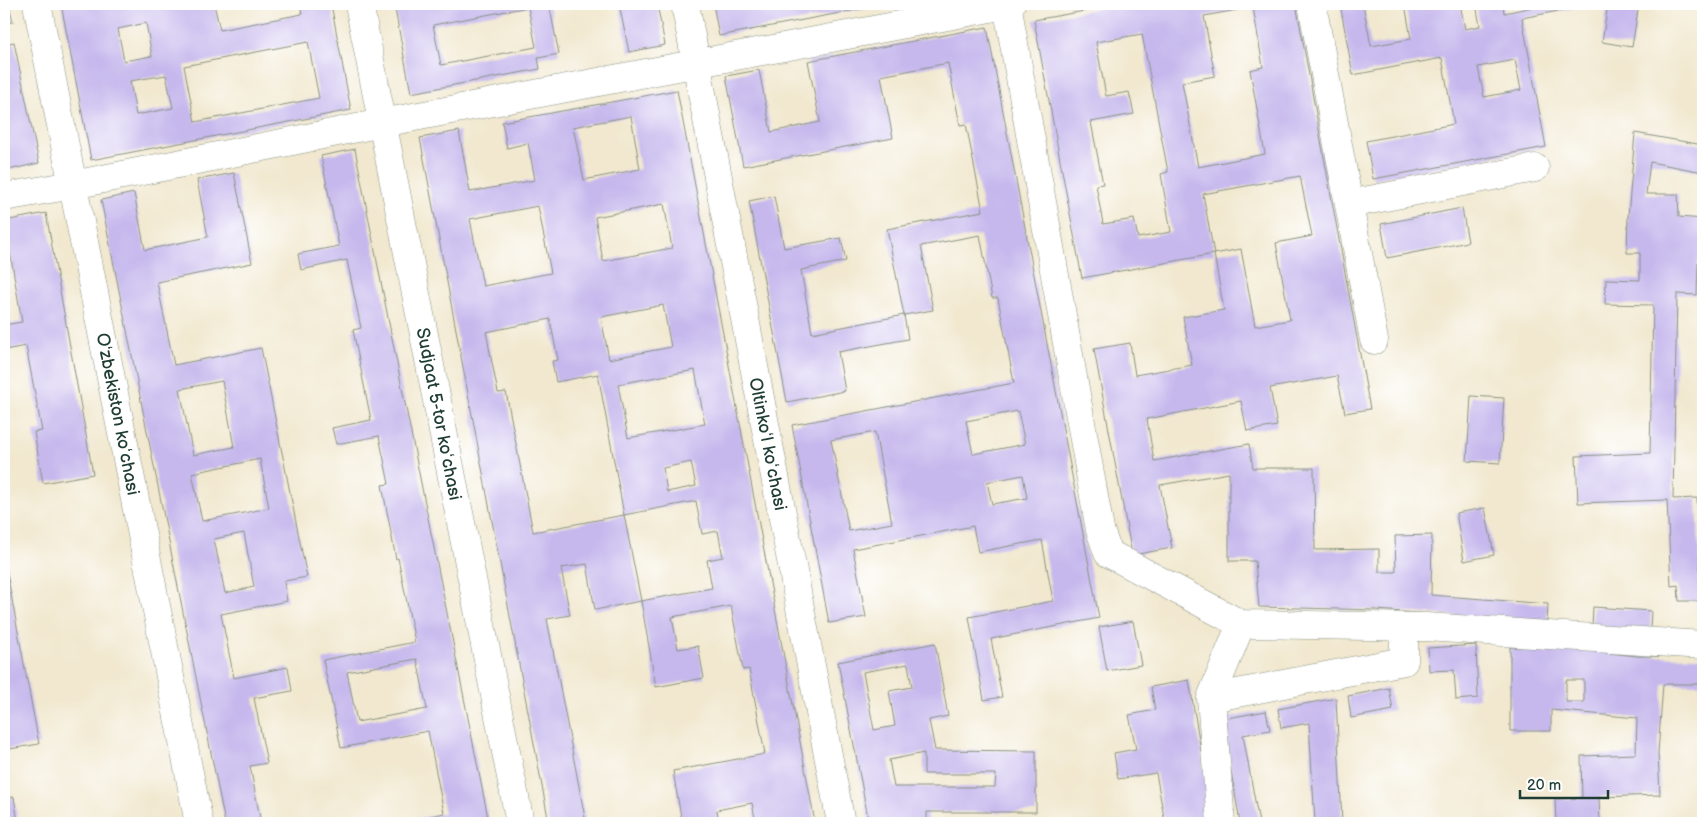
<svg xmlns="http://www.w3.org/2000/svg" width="1707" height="827" viewBox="0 0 1707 827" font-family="'Balsamiq Sans',sans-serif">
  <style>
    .building { fill: #c6b8ed; fill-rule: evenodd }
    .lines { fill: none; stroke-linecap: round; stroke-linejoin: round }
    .minor-casing { stroke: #889282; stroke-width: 29 }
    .minor { stroke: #fff; stroke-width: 28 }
    .labels { text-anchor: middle; stroke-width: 4; stroke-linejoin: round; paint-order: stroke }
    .street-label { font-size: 18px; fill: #1f3d34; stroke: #fff }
  </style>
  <rect width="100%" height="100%" fill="#fff"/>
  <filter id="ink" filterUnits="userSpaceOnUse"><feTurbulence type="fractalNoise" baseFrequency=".02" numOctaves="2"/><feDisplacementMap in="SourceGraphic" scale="10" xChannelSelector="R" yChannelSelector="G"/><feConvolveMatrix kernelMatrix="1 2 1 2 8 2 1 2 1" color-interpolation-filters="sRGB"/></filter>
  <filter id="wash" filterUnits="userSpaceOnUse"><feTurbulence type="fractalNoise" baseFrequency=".0096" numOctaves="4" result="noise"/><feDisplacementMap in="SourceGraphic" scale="20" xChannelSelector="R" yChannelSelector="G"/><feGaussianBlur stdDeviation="1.12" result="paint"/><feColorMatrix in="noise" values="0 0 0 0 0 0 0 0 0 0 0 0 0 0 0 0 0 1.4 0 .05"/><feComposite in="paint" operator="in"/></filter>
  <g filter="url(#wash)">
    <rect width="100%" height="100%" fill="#f1e8cf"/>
    <g id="blocks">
      <path class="building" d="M4,4H9L13,22L4,23Z
        M61,4H214L220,30L302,14L300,4H331L351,110L91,160ZM146,23L152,56L124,61L118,29ZM308,42L319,98L195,122L184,66ZM166,75L173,108L136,115L130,81Z
        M394,4H549L559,54L538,58L540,69L411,93ZM528,7L536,47L441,65L433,25Z
        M619,4H657L665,45L629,52Z
        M713,4H882V5L719,36Z
        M1124,4H1296L1370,409L1345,413L1337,376L1270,388L1277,426L1247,431L1241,401L1147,419L1154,461L1249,444L1253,468H1314L1315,550L1379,549V572H1396L1395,536L1432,535L1431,595L1548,604L1547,623L1377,610L1259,607L1255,561H1229V473L1160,485L1172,548L1132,555L1094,349L1130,343L1135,375L1192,365L1183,317L1224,310L1214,254L1241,249L1255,326L1290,320L1276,243L1312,236L1300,176L1203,194L1214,254L1082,278L1034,20ZM1253,7L1263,67L1250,70L1265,154L1198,167L1182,82L1215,76L1204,16ZM1142,34L1168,172L1161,174L1171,232L1138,238L1134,219L1103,224L1096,185L1103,184L1091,122L1134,114L1129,92L1106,96L1096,42Z
        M1340,4H1363L1371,46L1411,39L1405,4H1460L1465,29L1480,26L1476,4H1503L1504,13L1548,4H1573L1574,8L1522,18L1546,147L1373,179L1366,141L1454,124L1442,58L1353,75ZM1515,60L1521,90L1484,97L1478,67Z
        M1608,4H1639L1632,47L1602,42Z
        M987,27L1099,618L991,639L1002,697L984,700L969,617L1053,601L1042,540L978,552L973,526L853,549L866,617L829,623L792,425L1014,383L998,298H992L980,235L921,246L933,310L904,315L887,229L983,211L966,124L960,125L948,63L881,76L893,138L743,166L726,76L759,70L771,132L820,122L808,61ZM1018,411L1025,444L973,454L966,421ZM875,432L892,523L849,531L831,440ZM1023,475L1027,498L992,504L987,482Z
        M14,42L39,163L4,171V44Z
        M677,90L801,747L815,823H756L752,803L717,810L719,823H682L673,771L765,754L749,669L743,670L731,606L672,617L678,649L698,646L704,678L656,687L641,601L712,588L707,560L723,557L718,531L702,534L696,501L624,515L641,601L595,610L587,564L561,568L570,615L547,619L586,823H549L469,399L420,138L459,131L470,192L535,180L528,143L507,148L502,122ZM631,116L640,169L584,180L573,127ZM664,204L672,248L603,261L595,217ZM538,206L551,273L483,286L470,219ZM663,305L671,347L609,359L601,317ZM550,319L558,360L552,361L556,382L598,374L624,515L533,532L506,392L498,393L486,332ZM695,370L705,424L628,438L618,384ZM691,462L696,486L667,492L663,468Z
        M1635,133L1703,145V172L1650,162L1646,194H1678L1679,217L1703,219V262H1698L1697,295L1677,294L1673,499L1697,498L1701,601H1679L1678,585L1671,586L1667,500L1578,503L1576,456L1650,453L1653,305L1605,304L1606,279L1640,280V253H1627L1628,217Z
        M355,149L389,323L489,823H399L444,813L428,731L341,748L323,660L415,642L398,558L396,559L382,485L389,484L379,436L336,444L332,428L371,420L353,330L361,328L347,260L301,270L298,254L339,246L321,156ZM417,659L427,709L357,722L347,672Z
        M234,173L252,263L157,282L174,365L261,348L307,577L284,581L287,601L221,614L234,678L288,667L292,691L254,698L267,763L250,766L261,823H225L101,200L134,193L145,250L208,237L197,180ZM222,381L234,447L193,455L180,389ZM260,459L269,508L202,521L192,473ZM244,533L254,587L225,593L214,539Z
        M774,196L784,248L841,238L846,261L801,270L812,333L904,315L908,339L838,352L845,391L787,402L749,201Z
        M1462,208L1468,242L1387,258L1381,224Z
        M46,213L93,474L43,483L34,432L42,431L26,346L5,350L6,356L4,357V325L22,322L9,246L4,247V221Z
        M1471,396L1504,398L1500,463L1467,461Z
        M1485,508L1494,555L1464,561L1456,513Z
        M4,557L39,744L4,750Z
        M1593,607L1651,611L1650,630L1592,627Z
        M1133,621L1141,665L1107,671L1099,627Z
        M935,643L948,716L929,720L935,750L1036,751V812H927V823H869L838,662ZM908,664L912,687L889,691L895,726L874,730L863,672ZM924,753V774H996L995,787H894L889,760Z
        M1476,645L1478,698L1456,700L1454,670L1429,671L1428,648Z
        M1510,647H1551L1637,656L1703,657V722H1702L1700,684H1663L1658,753L1660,795L1599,797L1600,823H1556L1555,799L1582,798L1581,756L1636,754L1637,718L1551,710V731H1510ZM1566,680H1584V702H1566Z
        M1189,680L1213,823H1165L1156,773L1118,779L1114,753L1136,749L1129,715L1155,710L1151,687Z
        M1389,688L1393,710L1351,718L1348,696Z
        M1336,698L1342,823H1315L1309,723L1281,728L1278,709Z
        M1266,711L1270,730L1243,735L1259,823H1240L1222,719Z
        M4,784L7,798L14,797L18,823H4Z"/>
    </g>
  </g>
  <g filter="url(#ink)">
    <use href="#blocks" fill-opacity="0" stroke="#889282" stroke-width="1"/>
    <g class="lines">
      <defs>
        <path id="minor" d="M37,4L199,823
          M359,4L520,823
          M685,4L841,823
          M1007,4L1100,530L1108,553L1241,624
          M1312,4L1374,340
          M4,197L73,185L382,123L1011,4
          M1349,204L1535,168
          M1211,698L1404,661V628
          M1221,823L1211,698L1241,624L1426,627L1703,645"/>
      </defs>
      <use href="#minor" class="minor-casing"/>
      <use href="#minor" class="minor"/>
    </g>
  </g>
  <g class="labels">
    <g class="street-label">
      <text transform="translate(118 414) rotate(79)" y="6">Oʻzbekiston koʻchasi</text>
      <text transform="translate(439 414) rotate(79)" y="6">Sudjaat 5-tor koʻchasi</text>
      <text transform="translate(768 444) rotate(79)" y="6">Oltinkoʻl koʻchasi</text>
    </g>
  </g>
  <rect width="1707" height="827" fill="none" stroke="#fff" stroke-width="20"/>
  <path d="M1520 790v8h88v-8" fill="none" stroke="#1f3d34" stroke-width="2.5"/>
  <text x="1527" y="790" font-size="15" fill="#1f3d34" stroke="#ffffff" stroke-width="4" paint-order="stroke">20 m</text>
</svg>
